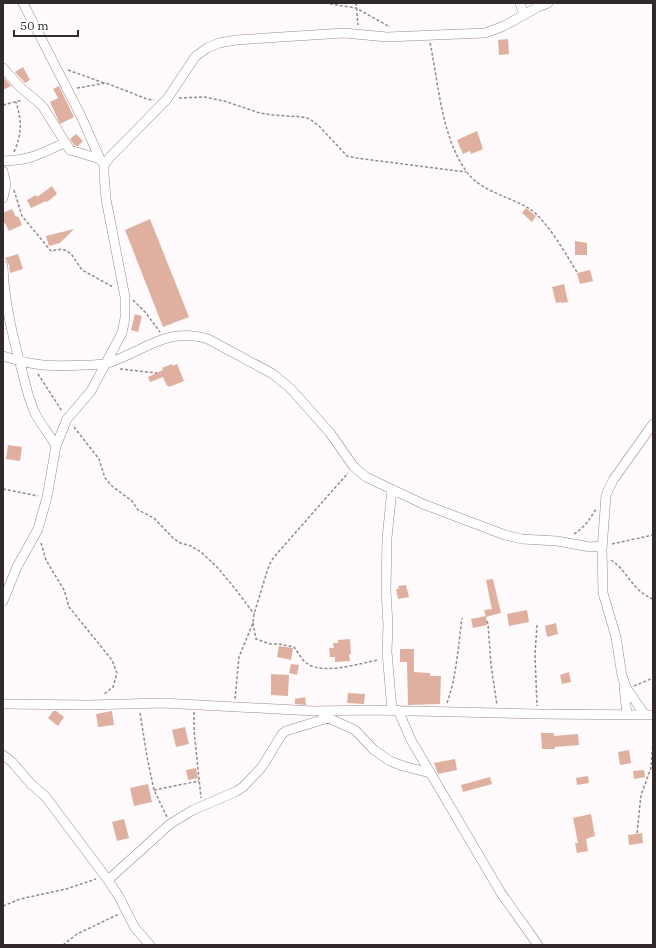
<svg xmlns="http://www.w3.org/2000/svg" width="656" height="948" viewBox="0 0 656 948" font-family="'IBM Plex Serif',serif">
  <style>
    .building { fill: #dfb0a0 }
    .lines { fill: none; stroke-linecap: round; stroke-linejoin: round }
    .minor-casing { stroke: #9d898c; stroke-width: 10 }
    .path { stroke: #928c8d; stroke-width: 1.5; stroke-dasharray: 3 2; stroke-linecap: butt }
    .minor { stroke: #fff; stroke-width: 9 }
  </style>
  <rect width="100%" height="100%" fill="#fffafb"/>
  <path class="building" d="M508,39L509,54L499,55L498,40Z
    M23,67L30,80L25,83L15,72Z
    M4,78L11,86L3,90V79Z
    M59,86L74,117L60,124L50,102L58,98L53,89Z
    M477,131L483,149L471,154L470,151L463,154L457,140Z
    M76,134L83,141L78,146L74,145L70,139Z
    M52,186L57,194L47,202L46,201L31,208L27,200L36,195L37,197Z
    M526,208L536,216L532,222L522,213Z
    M12,209L16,217L18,216L22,225L9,231L5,223L3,224V213Z
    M150,219L189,317L163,327L125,230Z
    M74,229L60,243L49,246L46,236Z
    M575,241L587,243V255H575Z
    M18,254L23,269L10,273L9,265L5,258Z
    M590,270L593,281L580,284L577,273Z
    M564,284L568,302L561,303V302L556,303L552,287Z
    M135,314L142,316L138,332L131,330Z
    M172,364L173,366L177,364L184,381L169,387L168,385L167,386L163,377L150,382L148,377L163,370L162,368Z
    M8,445L22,447L20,461L6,459Z
    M493,579L501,613L493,615L486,580Z
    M406,585L409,597L398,599L396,589H399L398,586Z
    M492,609L493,615L486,617L484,610Z
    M527,610L529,622L509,626L507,614Z
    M486,616L487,625L473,628L471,619Z
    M556,623L558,634L547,637L545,626Z
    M350,639L351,654H349L350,661L335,662V657H330L329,648H334L333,643H338V640Z
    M279,646L293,648L291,660L277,657Z
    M400,649H414V672L430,673V676H441L440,704L408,705L407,662H400Z
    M291,664L299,665L297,675L289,673Z
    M569,672L571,682L562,684L560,675Z
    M271,674L289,675L288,696L271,695Z
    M348,693L365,694L364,704L347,703Z
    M305,697L306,705L295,704V699Z
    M53,711H56L64,717L58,726L48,718Z
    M112,711L114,725L98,727L96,714Z
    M185,727L189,744L176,747L172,730Z
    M541,733H554V736L578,734L579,745L555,747V749H542Z
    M629,750L631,763L620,765L618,752Z
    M455,759L457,770L438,774L434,763Z
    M196,768L198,778L188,780L186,770Z
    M644,770L645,777L634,779L633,771Z
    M588,776L589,783L577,785L576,778Z
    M490,777L492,784L463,792L461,785Z
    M148,784L152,802L134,806L130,788Z
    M591,814L595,836L586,839L588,851L577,853L575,843H578L573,818Z
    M124,819L129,838L117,841L112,822Z
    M642,833L643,843L629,845L628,835Z"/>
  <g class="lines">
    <defs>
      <path id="minor" d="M23,3L81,116L100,159L104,165
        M520,3L524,15
        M3,68L20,87L38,102L43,107L70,150L100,159
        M3,161C31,160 40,154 64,143
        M3,171L6,184L3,198
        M3,266C4,302 13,337 22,371C26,386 29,402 36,415C42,426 50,435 56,446
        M3,356C34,366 51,367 84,365C91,365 101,365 108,363C145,351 167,326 208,339L273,374L291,389L330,433L354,467L366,477L423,504L505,535L522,539L557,541L590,547L602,546
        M392,489L387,538L386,591L388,625L387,652L392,710
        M3,601L17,567L38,529L47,497L56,446L67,419L91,391L122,333L125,318V297L106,199L104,174V165L110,157L167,99L195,57L207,48L219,43L236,40L344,33L387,37L485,33L504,26L538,7L548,3
        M624,686L627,715
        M3,704L88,705L162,703L314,711L372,710L538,714L653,715
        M398,710L411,740L501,893L538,945
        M645,715L627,689L622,676L616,637L603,593L602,550L606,495L613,480L653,424
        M324,716L355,730L374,750L390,761L403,766L430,773
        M3,755L12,762L31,784L45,796L108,880L118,895L135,928L150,945
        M108,880L170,824L193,810L235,792L243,787L262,767L282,734L286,731L328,718"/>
    </defs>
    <use href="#minor" class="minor-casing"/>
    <path class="path" d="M325,3L356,8L390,27
      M356,3L358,25
      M430,43C439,85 441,135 466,171C481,192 509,196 530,209C548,222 565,253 577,272
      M68,70L104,83
      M77,88L106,83L147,99L154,100
      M179,98L204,97L224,101L260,113L273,115L302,117L310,119L319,126L347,156L356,158L466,172
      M3,105L22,100
      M14,152C22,133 22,122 16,102
      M14,190L22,216L51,251L62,249L67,251L72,255L82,270L113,287
      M133,300L146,313L160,332
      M120,369L157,373
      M38,374L62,411
      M74,427L99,459L105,478L112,486L132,501L138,510L154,518L173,538L180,543L191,546L201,552L217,567L237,591L254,614
      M3,489L38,496
      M574,534C584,528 590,519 596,509
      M41,543L46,560L64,590L69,607L112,660L117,673L113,687L103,695
      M612,544L653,535
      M611,560C629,572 631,590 653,599
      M487,621L488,624L491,665L497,705
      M253,623L256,639L270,644H279L294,647C298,652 302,661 308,664C323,675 361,663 378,660
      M537,625L535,654L537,706
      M634,686L653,678
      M235,699L239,657L253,623L254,614L269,565L274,557L348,473
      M447,703C457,675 458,646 462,618
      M194,712V730L201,798
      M140,713L147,757L154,790L167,817
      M154,790L199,781
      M637,833L641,795L651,768L653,742
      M3,906L20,899L66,889L96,879
      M63,945L77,934L119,914"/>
    <use href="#minor" class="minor"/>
  </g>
  <rect width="656" height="948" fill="none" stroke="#31292a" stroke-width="8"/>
  <path d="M14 30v6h64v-6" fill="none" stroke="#31292a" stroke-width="2"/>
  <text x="20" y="30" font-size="12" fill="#31292a" stroke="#ffffff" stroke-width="3" paint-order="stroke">50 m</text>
</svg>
